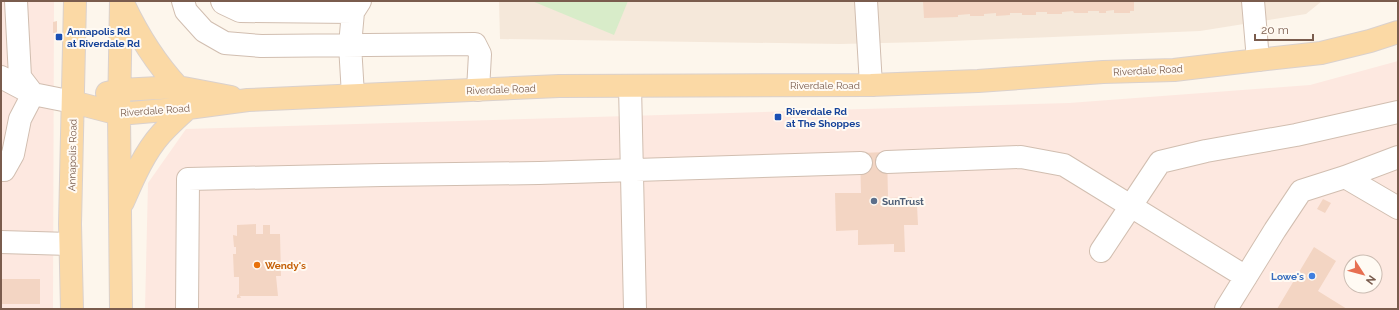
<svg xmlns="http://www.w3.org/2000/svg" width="1399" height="310" viewBox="0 0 1399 310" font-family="Raleway,sans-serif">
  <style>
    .residential { fill: #f5e8da }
    .commercial { fill: #fde8e0; fill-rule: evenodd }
    .green { fill: #d8ecc9 }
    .building { fill: #f3d5c3 }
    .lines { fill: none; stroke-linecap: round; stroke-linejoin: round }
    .minor-casing { stroke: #d1beb0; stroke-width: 24 }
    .major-casing { stroke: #dad1cd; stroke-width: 24 }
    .minor { stroke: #fff; stroke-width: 22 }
    .major { stroke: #fbd9a5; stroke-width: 22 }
    .transit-dot { fill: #1a4fb4; stroke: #fffaf3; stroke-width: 1.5 }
    .service-dot { fill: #5c6f8a; stroke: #fffaf3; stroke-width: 1.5 }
    .food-dot { fill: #e8710a; stroke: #fffaf3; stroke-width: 1.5 }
    .shop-dot { fill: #3f7fe0; stroke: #fffaf3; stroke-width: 1.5 }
    .labels { text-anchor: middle; stroke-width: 4; stroke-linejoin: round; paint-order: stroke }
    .transit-label { font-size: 10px; font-weight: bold; fill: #164399; stroke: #fffaf3; text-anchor: start }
    .street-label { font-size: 10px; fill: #7a5c4d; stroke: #fffaf3 }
    .service-label { font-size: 10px; font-weight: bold; fill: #4e5e75; stroke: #fffaf3; text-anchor: start }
    .food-label { font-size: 10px; font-weight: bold; fill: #c56008; stroke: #fffaf3; text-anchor: start }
    .shop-label { font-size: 10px; font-weight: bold; fill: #366cbe; stroke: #fffaf3; text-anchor: end }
  </style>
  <rect width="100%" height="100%" fill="#fdf6ec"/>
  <path class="residential" d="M499,1H1322L1306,14L1200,31L926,42L840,44L500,39Z"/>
  <path class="commercial" d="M1,1H54L53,309H1Z
    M1398,61V309H145L148,183L186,129L1069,103L1310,85ZM1351,262H1375V286H1351Z"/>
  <path class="green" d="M532,1H628L614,35Z"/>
  <path class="building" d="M923,1H1134V11H1130V13H1114V10L1106,11V13H1099V11H1088V13H1074L1073,11L1062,12V14H1047V12H1036V15H1022V13H1010V15L996,16V13L984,14V16H970V14L958,15V17L924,18Z
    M57,21V33H53V22Z
    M887,152L888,198L912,197L913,205H917L918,225H904L905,252H894V244L858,245V230L836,231L835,193H861L860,153Z
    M1323,199L1331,203L1325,213L1317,209Z
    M256,224V234H263V225H270V234H280L281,276H276L278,296H240L241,298H237V295L239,294V277H234L233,254H236V247H234L233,235L237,236V225Z
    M1314,247L1336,261L1318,291L1347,309H1277Z
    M1,279H40V304H1Z"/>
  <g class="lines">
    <defs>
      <path id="minor" d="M16,1L20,77L33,94
        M183,1L186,11L204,31L225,43L261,46L475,44L480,54L478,90
        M222,1L223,3L240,11L353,12L360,1
        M866,1L871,85
        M1253,1L1258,60
        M1,77L33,94L73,102
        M630,86L635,309
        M353,95L350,45L353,12
        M887,162L1021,157L1064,165L1246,277
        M1,170H4L13,154L20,119L33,94
        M1345,177L1398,208
        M1,242L70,244
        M1101,251L1160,162L1206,151L1296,135L1398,112
        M187,309L188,179L382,175L539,173L861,163
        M1226,309L1275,230L1301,191L1345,177L1398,157"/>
      <path id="major" d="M121,1L119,114L121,309
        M123,3C138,35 154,61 178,87
        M107,93L120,90L178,87L231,97
        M73,102L119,114L188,108L248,100L559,86L871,85L978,81L1103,72L1174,70L1258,60L1321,53L1370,41L1398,32
        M123,202C133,179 144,153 161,134C169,125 179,116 188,108
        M72,309L70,224L75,1"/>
    </defs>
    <use href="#minor" class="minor-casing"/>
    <use href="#major" class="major-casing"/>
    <use href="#minor" class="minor"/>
    <use href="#major" class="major"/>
  </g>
  <g class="transit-dot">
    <rect x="55" y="33" width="8" height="8" rx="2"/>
    <rect x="774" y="113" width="8" height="8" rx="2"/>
  </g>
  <circle class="service-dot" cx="874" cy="201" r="4"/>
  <circle class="food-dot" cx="257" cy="265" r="4"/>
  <circle class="shop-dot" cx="1312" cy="276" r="4"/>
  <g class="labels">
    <g class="transit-label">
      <text x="67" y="35">Annapolis Rd<tspan x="67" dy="12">at Riverdale Rd</tspan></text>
      <text x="786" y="115">Riverdale Rd<tspan x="786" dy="12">at The Shoppes</tspan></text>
    </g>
    <g class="street-label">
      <text transform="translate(1148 70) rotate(-3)" y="4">Riverdale Road</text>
      <text x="825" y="89">Riverdale Road</text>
      <text transform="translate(501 89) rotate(-2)" y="4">Riverdale Road</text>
      <text transform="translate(155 110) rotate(-4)" y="4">Riverdale Road</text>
      <text transform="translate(72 155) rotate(-89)" y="4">Annapolis Road</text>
    </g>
    <g class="service-label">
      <text x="882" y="205">SunTrust</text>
    </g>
    <g class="food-label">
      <text x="265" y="269">Wendy's</text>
    </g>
    <g class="shop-label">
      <text x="1304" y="280">Lowe's</text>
    </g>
  </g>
  <rect width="1399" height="310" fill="none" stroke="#7a5c4d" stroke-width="4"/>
  <g transform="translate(1363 274) rotate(126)"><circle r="19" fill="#fffaf3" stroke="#cabbb1"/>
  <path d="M0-3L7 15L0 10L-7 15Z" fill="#e76f51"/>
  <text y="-6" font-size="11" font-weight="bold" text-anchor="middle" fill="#7a5c4d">N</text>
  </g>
  <path d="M1255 34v6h58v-6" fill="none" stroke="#7a5c4d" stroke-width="2"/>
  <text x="1261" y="34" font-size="12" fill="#7a5c4d" stroke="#fffaf3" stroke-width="3" paint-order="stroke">20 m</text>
</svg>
